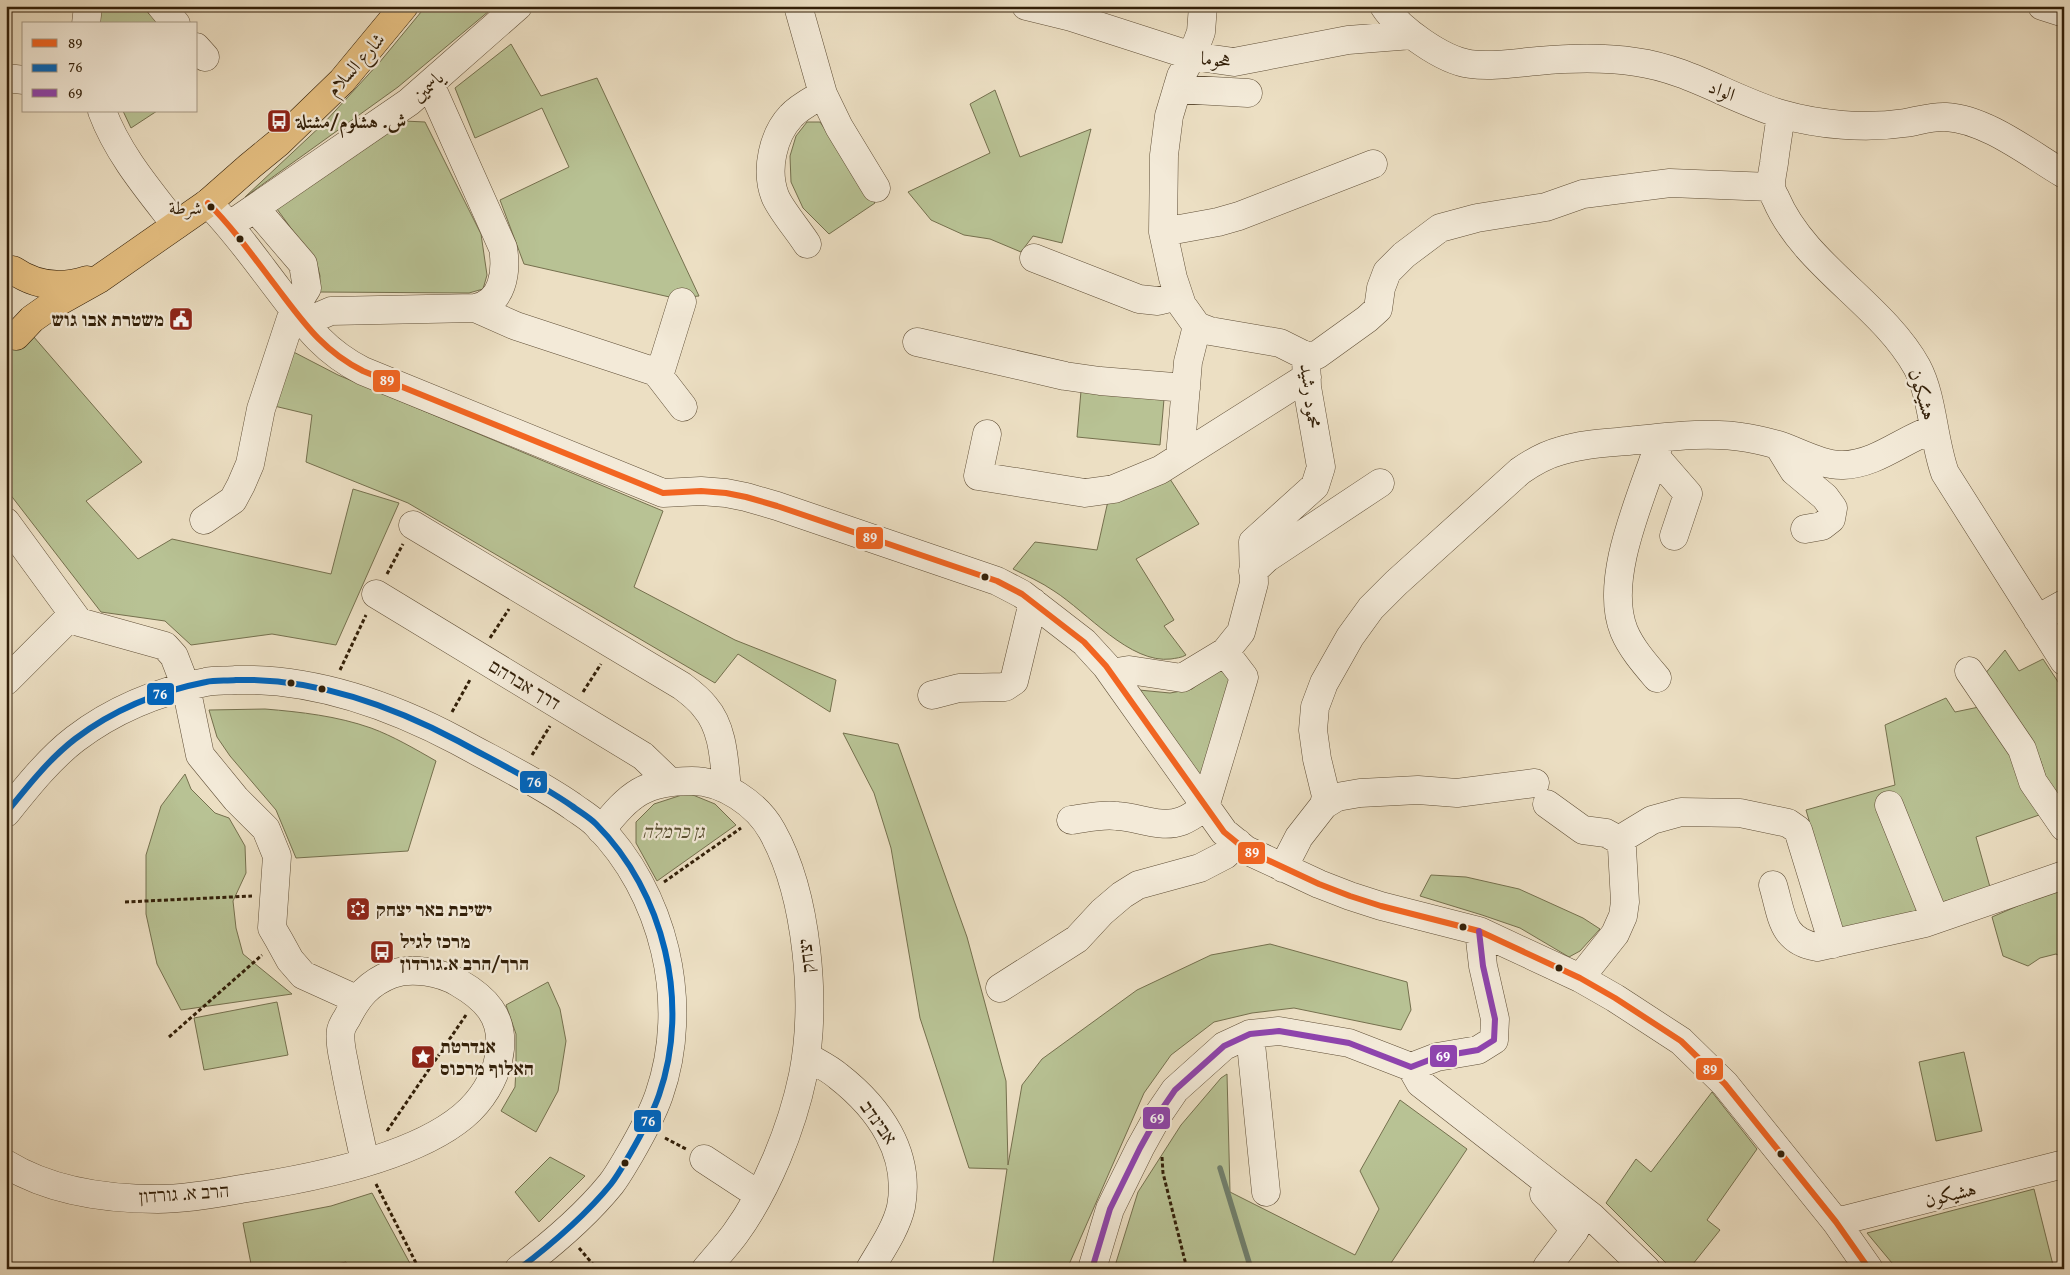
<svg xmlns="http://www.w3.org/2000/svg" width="2070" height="1275" viewBox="0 0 2070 1275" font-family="'Gentium Book Plus',Amiri,'Frank Ruhl Libre',serif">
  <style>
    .green { fill: #b8c294; stroke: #75704e }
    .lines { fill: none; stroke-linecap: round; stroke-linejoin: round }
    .stream { stroke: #707e6b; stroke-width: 5.5 }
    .minor-casing { stroke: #604f37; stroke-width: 29 }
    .major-casing { stroke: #321f08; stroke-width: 29 }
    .path { stroke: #321f08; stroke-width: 3; stroke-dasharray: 4 2.5; stroke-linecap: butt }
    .minor { stroke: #f3ead8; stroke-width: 28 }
    .major { stroke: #e6c082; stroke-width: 28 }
    .bus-1-casing { stroke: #f3ead8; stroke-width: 10 }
    .bus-2-casing { stroke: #f3ead8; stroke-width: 10 }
    .bus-3-casing { stroke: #f3ead8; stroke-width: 10 }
    .bus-1 { stroke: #f26522; stroke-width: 6 }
    .bus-2 { stroke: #0065bd; stroke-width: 6 }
    .bus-3 { stroke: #8e44ad; stroke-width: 6 }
    .bus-dot { fill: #321f08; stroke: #f3ead8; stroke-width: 2 }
    .labels { text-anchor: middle; stroke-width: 4.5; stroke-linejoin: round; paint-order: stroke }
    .bus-label { font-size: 18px; fill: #321f08; stroke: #f3ead8; text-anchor: end }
    .street-label { font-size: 19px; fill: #321f08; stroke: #f3ead8 }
    .poi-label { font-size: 19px; font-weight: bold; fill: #321f08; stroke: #f3ead8; text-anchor: start }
    .park-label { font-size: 19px; font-style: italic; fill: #5a5032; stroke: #f3ead8 }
    .line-badge { stroke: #f3ead8; stroke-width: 2 }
    .badge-label { font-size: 14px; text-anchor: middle; font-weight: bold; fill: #fff }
  </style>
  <rect width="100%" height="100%" fill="#ecdfc3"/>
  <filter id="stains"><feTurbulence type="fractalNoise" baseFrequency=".004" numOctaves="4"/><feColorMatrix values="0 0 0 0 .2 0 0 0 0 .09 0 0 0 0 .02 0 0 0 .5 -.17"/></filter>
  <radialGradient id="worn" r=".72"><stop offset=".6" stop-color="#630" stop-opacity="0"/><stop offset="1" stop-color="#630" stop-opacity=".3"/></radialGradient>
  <path class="green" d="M101,6H140L161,24H97Z
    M426,6H495L398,87L245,197L324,123L379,63Z
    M511,44L541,96L597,78L699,296L674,298L524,264L500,200L569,167L542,108L475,138L455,88Z
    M995,90L1020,157L1091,129L1062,243L1033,236L1021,252L990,239L964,235L931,220L908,192L990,153L970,104Z
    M123,111H157L131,128Z
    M404,121L425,122L481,234L487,275L483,289L469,293L319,292L320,276L317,264L277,209Z
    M807,122H820L875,203L829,234L803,208L791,182L790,156L796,136Z
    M33,336L142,462L86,501L138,559L172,539L331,574L353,489L399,503L336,645L272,634L191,645L165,621L101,612L6,489V354Z
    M282,346L338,375L663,511L634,587L735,640L836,680L830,712L738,654L715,683L408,503L306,462L312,415L270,405Z
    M1081,391L1164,399L1160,445L1077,437Z
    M1170,479L1199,524L1136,559L1174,620L1164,626L1186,655C1181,658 1176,658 1171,659C1130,664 1087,612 1054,591C1041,582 1027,576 1013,569L1035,542L1097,550L1108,501Z
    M2005,650L2019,671L2043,659L2064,691V791L2058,795L2047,781L2040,759L2033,745L1984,675Z
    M1223,663L1232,676L1202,780L1139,690L1170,693L1192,689Z
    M1946,698L1955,712L1979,707L2003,739L2042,814L1976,837L1990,887L1864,927L1841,930L1806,810L1895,785L1885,725Z
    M265,709C301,712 337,716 371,728C393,736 415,749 436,761L408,851L296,858L276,810L230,756L217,737L209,710Z
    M843,733L898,744L967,937L1006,1081L1008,1165L1022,1085L1042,1059L1137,990L1211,955L1270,944L1407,982L1411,1010L1401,1030L1294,1008L1252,1013L1214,1022L1171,1055L1144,1093L1067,1269H992L1007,1169L969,1168L920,1018L891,848L874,793Z
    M185,774L191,789L215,813L229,818L245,846L246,873L233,901L236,928L243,954L292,994L181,1010L157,964L146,914V855L161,806Z
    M688,793L715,804L736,825L657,881L636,843V822L654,804Z
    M1431,875L1466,877L1519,889L1583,918L1600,929L1580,951L1569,957L1520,928L1482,915L1420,896Z
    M2064,886V958L2056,954L2040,958L2028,966L2003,956L1992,917Z
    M548,982L560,1009L566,1041L558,1091L536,1132L501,1111L515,1087L516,1068V1034L506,1005Z
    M277,1002L288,1055L204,1070L194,1018Z
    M1964,1052L1982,1131L1936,1141L1919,1062Z
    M1227,1074L1230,1192L1355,1255L1379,1209L1360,1171L1400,1100L1467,1149L1389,1266L1394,1269H1114L1138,1192L1181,1125L1221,1078Z
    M1712,1092L1757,1149L1707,1220L1720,1230L1689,1269H1672L1606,1203L1636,1159L1651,1172Z
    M550,1157L585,1176L539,1222L515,1192Z
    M2034,1189L2054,1269H1897L1867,1233Z
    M372,1193L413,1269H348L346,1262L314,1269H252L243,1223L331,1206Z"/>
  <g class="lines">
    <path class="stream" d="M1220,1168L1251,1269"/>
    <defs>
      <path id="minor" d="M161,6L176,24
        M798,6L823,94L839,127L876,188
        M1026,6L1071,17L1192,56L1234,62L1348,40L1412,35
        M1203,6L1201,32L1192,56L1181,76L1169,116L1164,155L1163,232L1173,278L1182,305L1197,326L1210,331L1280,343L1306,356
        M1384,6C1399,29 1442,60 1470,64C1492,67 1515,63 1538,61C1570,58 1604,57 1636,62C1688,69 1731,99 1781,114C1819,125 1865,129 1905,123C1918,121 1932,116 1946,117C1986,119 2030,154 2064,174
        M2042,6L2064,13
        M86,24L88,6
        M196,47L205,57
        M6,78L24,80
        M1177,89L1248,93
        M102,111C118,154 148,189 176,225
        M1781,114C1779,130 1776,146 1774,163C1773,170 1771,178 1771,185C1771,190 1774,195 1776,199C1804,265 1882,304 1917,367C1933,397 1933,440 1945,473L2064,661
        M208,203C234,229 255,259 278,289C304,323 323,351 363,371L663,493L701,491L726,493L746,497L777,506L997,581L1022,594L1084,642L1106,666L1224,832L1246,850L1319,884L1350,896L1381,906L1479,931L1580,978L1615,998L1681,1041L1725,1084L1836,1222L1869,1269
        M230,225L409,102L518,6
        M1163,232L1218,222L1239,216L1373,164
        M807,244C799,231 780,209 775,196C765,170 773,135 791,116C799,107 813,100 823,94
        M1034,258L1139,299L1158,301L1179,296
        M475,308L516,326L656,372L683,407
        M303,323L331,311L475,308C503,303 507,272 503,248L430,84
        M917,342L1065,376L1100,381L1186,388
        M1306,356L1317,355L1367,319L1378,309L1381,288L1387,272L1404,255L1440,228L1477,218L1546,207L1583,194L1670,183L1771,187
        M659,376L682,302
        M987,434L978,476L1085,493L1114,489L1160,470L1307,377
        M1778,445L1794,471L1825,497L1833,508L1831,519L1822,526L1805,529
        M1655,456L1688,494L1674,536
        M1180,457L1188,362L1197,326
        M204,520L233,500L241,485L250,464L261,409L294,309L307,288L303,264L255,208
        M6,522L79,622L165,646L174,656L186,687L200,755L236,799L266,829L277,856L272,928L279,940L290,960L303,975L356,999
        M413,525L682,686C690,692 699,699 705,707C724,729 724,762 727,789
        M1253,571L1267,558L1380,483
        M376,594L643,756L669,781
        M2037,619L2064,604
        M1969,671L2022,749L2033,782L2064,827
        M1111,673L1129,670L1182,678L1225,652
        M1657,678C1645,664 1631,648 1624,631C1602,577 1645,490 1661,438
        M6,681L72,615
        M932,695L959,688L1005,687L1014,681L1033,602
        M1547,804L1583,830L1606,833L1619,840L1622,848L1625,902L1623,916L1615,934L1580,978
        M1324,805L1337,797L1360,793L1418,790L1457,793L1535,783
        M1889,805L1935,919
        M6,813C27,787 49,759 75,739C113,710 160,691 206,682C215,680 226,681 236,680C313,678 390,705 458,741C496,762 536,781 572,806C580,812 589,817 596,824C664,892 691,1003 659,1095C652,1115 641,1135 630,1154C624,1164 618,1175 611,1184C585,1216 552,1244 519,1269
        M1071,820C1086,818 1102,814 1117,816C1139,817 1160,829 1182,821C1190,818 1198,812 1205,807L1244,677L1225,652L1241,632L1254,583L1253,542L1315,486L1321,467L1307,387L1306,356
        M601,830C630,794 644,781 692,781C723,781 757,804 772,831C808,895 817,1004 803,1075C792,1128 767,1190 735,1234C726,1246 716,1257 706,1269
        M1619,840L1652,820L1681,812L1740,813L1788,823L1798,830L1833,944
        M1283,868L1299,837L1324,805L1326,796L1317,759L1313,730L1315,707L1324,683L1350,637L1371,608L1396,583L1520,471C1533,462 1545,455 1560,451C1581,444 1605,443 1628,441C1667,437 1709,431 1748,438C1758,440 1768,442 1778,445C1797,451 1823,466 1843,465C1877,464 1903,439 1934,429
        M1773,885C1782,915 1781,941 1817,947L1925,923L2064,875
        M1000,988L1077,939L1102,912L1122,895L1138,885L1200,868L1225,855L1238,843
        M1250,1034L1266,1192
        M806,1056C816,1062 829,1068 838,1076C879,1108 911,1153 901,1207C896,1229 881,1250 870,1269
        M1411,1067L1420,1083L1592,1217L1646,1269
        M704,1159L759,1195
        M6,1164C50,1191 107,1199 158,1199C185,1199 214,1194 241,1189C308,1179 421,1158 470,1110C487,1093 498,1071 500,1049C503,1016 485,998 459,983C441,972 412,967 392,974C369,983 358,996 347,1018C345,1021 342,1026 341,1030C339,1040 342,1053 344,1062C350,1096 358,1129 365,1162
        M1544,1194L1575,1230L1547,1267
        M1836,1222L2064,1164
        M1092,1269L1110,1209L1140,1148L1160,1112L1175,1090L1224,1046L1250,1034L1279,1031L1349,1043L1411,1067L1437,1057L1478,1050L1494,1040L1495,1019L1483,966L1479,931"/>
      <path id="major" d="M13,270C36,286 60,289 87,280
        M16,336L32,319L49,307L99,279L208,203L250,166L278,143L342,81L404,6"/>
    </defs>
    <use href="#minor" class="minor-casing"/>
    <use href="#major" class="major-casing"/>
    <path class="path" d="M387,574L403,544
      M490,638L509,609
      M340,670L366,615
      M583,692L601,664
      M452,712L471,678
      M532,755L550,726
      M664,882L741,828
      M125,902L252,896
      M169,1037L262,955
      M387,1131L466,1015
      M665,1138L686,1149
      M1162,1157L1163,1173L1187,1269
      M376,1184L419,1269
      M579,1248L597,1269"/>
    <use href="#minor" class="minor"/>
    <use href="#major" class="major"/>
    <defs>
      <path id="bus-1" d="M208,203C234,229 255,259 278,289C304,323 323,351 363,371L663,493L701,491L726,493L746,497L777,506L997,581L1022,594L1084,642L1106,666L1224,832L1246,850L1319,884L1350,896L1381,906L1479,931L1580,978L1615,998L1681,1041L1725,1084L1836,1222L1869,1269"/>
      <path id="bus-2" d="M6,813C27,787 49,759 75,739C113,710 160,691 206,682C215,680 226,681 236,680C313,678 390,705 458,741C496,762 536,781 572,806C580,812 589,817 596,824C664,892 691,1003 659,1095C652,1115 641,1135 630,1154C624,1164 618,1175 611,1184C585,1216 552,1244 519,1269"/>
      <path id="bus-3" d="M1092,1269L1110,1209L1140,1148L1160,1112L1175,1090L1224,1046L1250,1034L1279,1031L1349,1043L1411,1067L1437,1057L1478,1050L1494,1040L1495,1019L1483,966L1479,931"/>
    </defs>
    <use href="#bus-1" class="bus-1-casing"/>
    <use href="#bus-2" class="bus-2-casing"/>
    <use href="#bus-3" class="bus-3-casing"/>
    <use href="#bus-1" class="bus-1"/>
    <use href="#bus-2" class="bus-2"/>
    <use href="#bus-3" class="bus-3"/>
  </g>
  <defs>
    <symbol id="bus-square" viewBox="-11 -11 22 22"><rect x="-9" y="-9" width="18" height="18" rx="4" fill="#8f2418" stroke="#f3ead8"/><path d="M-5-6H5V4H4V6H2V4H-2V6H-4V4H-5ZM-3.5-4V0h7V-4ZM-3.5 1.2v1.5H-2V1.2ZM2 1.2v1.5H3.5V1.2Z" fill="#fff"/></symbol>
    <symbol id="civic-square" viewBox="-11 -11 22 22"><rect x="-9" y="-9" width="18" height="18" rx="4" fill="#8f2418" stroke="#f3ead8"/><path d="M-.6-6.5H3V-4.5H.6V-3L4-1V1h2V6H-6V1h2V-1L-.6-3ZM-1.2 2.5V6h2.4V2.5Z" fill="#fff"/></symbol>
    <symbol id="synagogue-square" viewBox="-11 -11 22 22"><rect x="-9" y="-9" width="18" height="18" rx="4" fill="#8f2418" stroke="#f3ead8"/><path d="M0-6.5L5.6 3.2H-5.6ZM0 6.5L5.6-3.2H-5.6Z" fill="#fff"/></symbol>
    <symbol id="sight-square" viewBox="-11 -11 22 22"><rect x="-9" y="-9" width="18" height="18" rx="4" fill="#8f2418" stroke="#f3ead8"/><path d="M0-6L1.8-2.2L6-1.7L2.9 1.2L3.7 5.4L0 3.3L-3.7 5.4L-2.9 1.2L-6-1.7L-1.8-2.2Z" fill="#fff"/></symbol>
  </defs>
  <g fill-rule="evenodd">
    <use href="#bus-square" x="265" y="107" width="28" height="28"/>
    <use href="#civic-square" x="167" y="305" width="28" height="28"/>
    <use href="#synagogue-square" x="344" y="895" width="28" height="28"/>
    <use href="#bus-square" x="368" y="938" width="28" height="28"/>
    <use href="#sight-square" x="409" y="1043" width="28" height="28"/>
  </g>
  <g class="bus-dot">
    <circle cx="211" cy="207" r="4.5"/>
    <circle cx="240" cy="239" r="4.5"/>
    <circle cx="985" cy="577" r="4.5"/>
    <circle cx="291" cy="683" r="4.5"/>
    <circle cx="322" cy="689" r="4.5"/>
    <circle cx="1463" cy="927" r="4.5"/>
    <circle cx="1559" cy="968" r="4.5"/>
    <circle cx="1781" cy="1154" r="4.5"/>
    <circle cx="625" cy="1163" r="4.5"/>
  </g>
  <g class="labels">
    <g class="bus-label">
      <text x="202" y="214">شرطة</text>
    </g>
    <g class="street-label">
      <text transform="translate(1216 59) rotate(6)" y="7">هحوما</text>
      <text transform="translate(355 64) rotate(-48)" y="7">شارع السلام</text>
      <text transform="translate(427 86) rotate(-41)" y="7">ياسمين</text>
      <text transform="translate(1722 90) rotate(22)" y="7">الواد</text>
      <text transform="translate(1923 394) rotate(72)" y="7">هشيكون</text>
      <text transform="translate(1311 396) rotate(83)" y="7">محمود رشيد</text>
      <text transform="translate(525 684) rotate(31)" y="7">דרך אברהם</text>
      <text transform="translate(806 956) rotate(-97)" y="7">יצחק</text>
      <text transform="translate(879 1122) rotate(55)" y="7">אבינדב</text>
      <text transform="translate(184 1193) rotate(-4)" y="7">הרב א. גורדון</text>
      <text transform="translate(1950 1194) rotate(-14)" y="7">هشيكون</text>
    </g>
    <g class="poi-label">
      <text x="296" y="128">ش. هشلوم/مشتلة</text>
      <text x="164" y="326" text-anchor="end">משטרת אבו גוש</text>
      <text x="376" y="916">ישיבת באר יצחק</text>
      <text x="400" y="948">מרכז לגיל<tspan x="400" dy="22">הרך/הרב א.גורדון</tspan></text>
      <text x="440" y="1053">אנדרטת<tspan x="440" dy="22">האלוף מרכוס</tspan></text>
    </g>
    <g class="park-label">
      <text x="673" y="838">גן כרמלה</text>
    </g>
  </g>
  <g class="line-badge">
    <rect x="372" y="369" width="29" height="24" rx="5" fill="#f26522"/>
    <rect x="855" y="526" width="29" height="24" rx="5" fill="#f26522"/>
    <rect x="146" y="682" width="29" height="24" rx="5" fill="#0065bd"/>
    <rect x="519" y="770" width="29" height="24" rx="5" fill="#0065bd"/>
    <rect x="1237" y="841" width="29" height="24" rx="5" fill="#f26522"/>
    <rect x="1429" y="1044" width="29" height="24" rx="5" fill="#8e44ad"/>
    <rect x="1695" y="1057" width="29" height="24" rx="5" fill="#f26522"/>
    <rect x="1142" y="1106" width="29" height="24" rx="5" fill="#8e44ad"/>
    <rect x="633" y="1109" width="29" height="24" rx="5" fill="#0065bd"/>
  </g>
  <g class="badge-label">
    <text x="387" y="385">89</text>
    <text x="870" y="542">89</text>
    <text x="160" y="699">76</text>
    <text x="534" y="787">76</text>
    <text x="1252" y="857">89</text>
    <text x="1443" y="1061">69</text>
    <text x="1710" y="1074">89</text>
    <text x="1157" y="1123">69</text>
    <text x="648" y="1126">76</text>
  </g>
  <rect width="2070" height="1275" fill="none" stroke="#ecdfc3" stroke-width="25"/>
  <rect x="8" y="8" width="2055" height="1260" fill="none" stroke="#321f08" stroke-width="2.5"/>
  <rect x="12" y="12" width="2045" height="1250" fill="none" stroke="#321f08"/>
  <rect x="22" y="22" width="175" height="90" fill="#f3ead8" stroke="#a69985"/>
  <rect x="32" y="39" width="25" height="8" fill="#f26522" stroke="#a69985"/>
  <text x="68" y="48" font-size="15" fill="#321f08">89</text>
  <rect x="32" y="64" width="25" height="8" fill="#0065bd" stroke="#a69985"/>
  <text x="68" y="72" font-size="15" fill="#321f08">76</text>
  <rect x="32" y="89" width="25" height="8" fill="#8e44ad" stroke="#a69985"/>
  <text x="68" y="98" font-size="15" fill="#321f08">69</text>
  <rect width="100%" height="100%" filter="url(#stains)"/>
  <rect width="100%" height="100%" fill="url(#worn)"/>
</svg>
